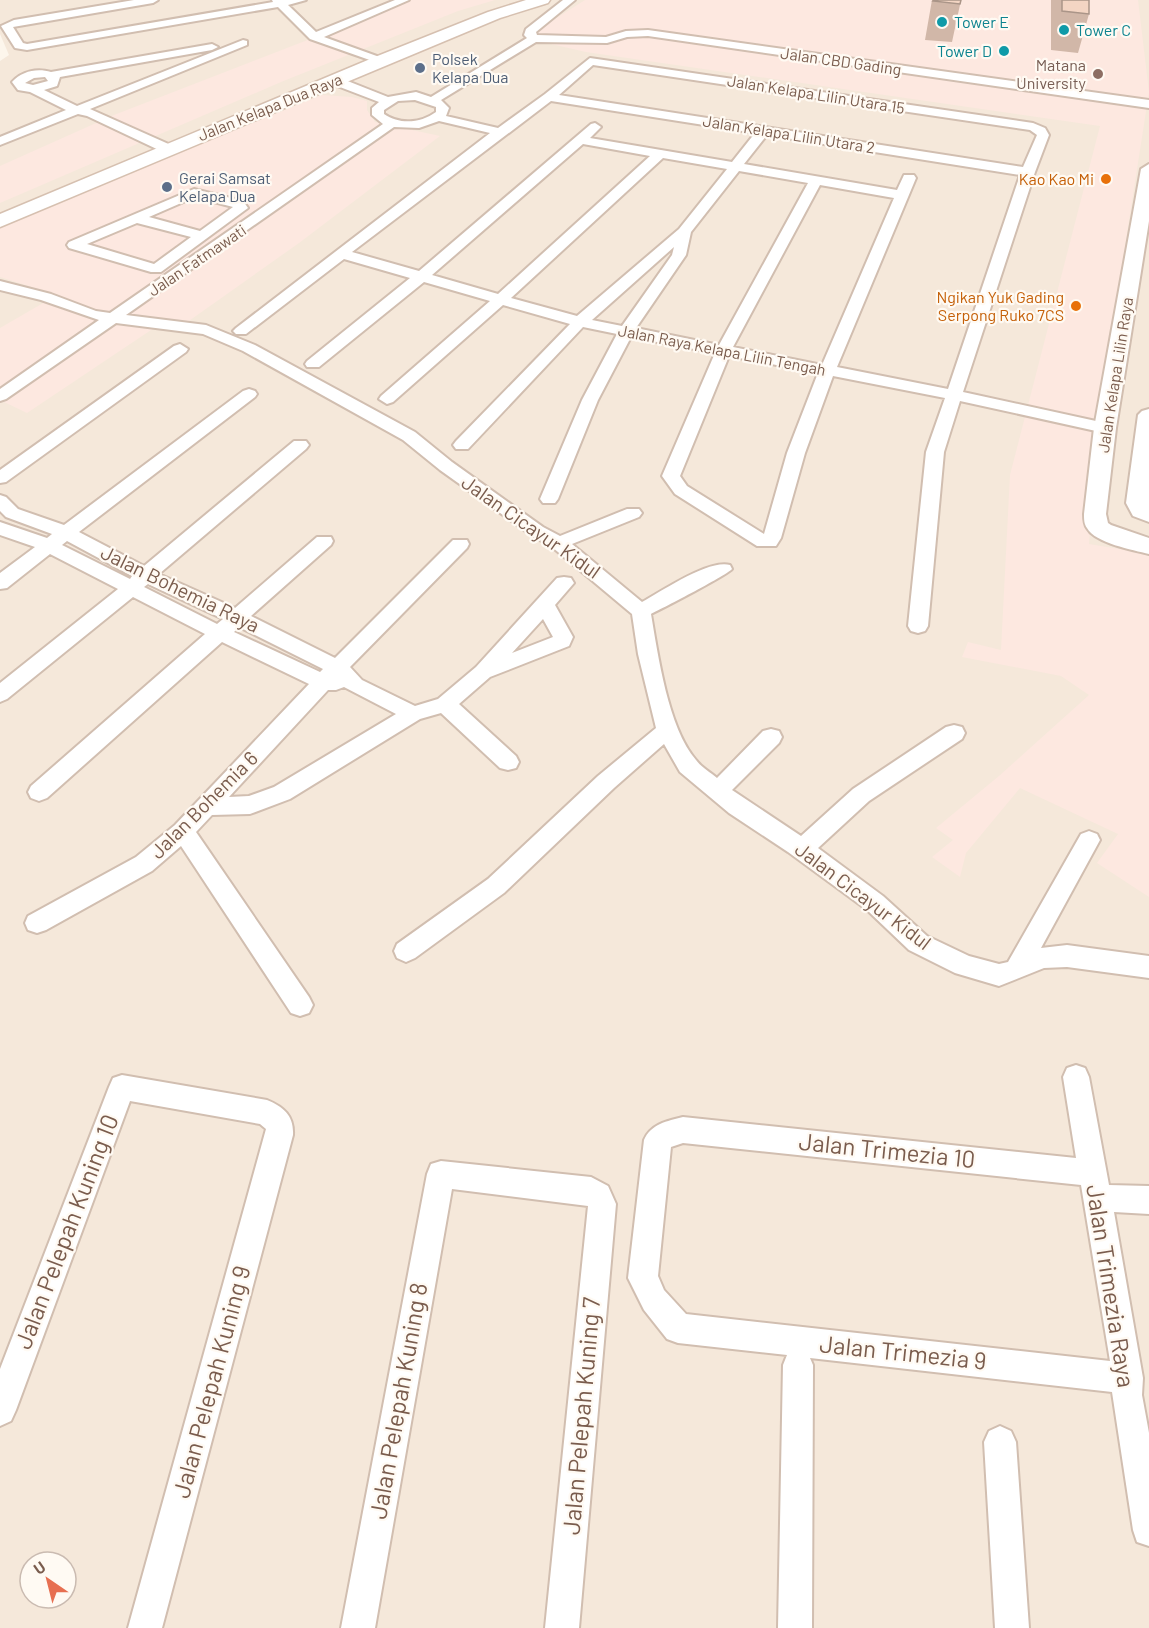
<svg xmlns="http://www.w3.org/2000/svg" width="1149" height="1628" viewBox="0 0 1149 1628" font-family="Barlow,sans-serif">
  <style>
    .residential { fill: #f5e8da; fill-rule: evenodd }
    .commercial { fill: #fde8e0 }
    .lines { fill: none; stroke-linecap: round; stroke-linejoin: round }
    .minor-casing { stroke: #d1beb0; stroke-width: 4 }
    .tertiary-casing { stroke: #d1beb0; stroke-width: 4 }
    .secondary-casing { stroke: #d6c0b0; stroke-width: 3 }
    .minor { fill: #fff; fill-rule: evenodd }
    .tertiary { fill: #fff; fill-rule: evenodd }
    .secondary { fill: #fff; fill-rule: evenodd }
    .wall { fill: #d1b7a8 }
    .building { fill: #f3d5c3; stroke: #aa9588; stroke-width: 1.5 }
    .culture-dot { fill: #0f9aa8; stroke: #fffaf3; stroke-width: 2 }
    .service-dot { fill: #5c6f8a; stroke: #fffaf3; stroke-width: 2 }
    .education-dot { fill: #8d6e63; stroke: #fffaf3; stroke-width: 2 }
    .food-dot { fill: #e8710a; stroke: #fffaf3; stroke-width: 2 }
    .labels { text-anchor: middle; stroke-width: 4.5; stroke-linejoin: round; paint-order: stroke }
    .far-culture-label { font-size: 16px; fill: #0d838f; stroke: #fffaf3; text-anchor: start }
    .far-service-label { font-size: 16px; fill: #4e5e75; stroke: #fffaf3; text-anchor: start }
    .far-street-label { font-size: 16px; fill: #7a5c4d; stroke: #fffaf3 }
    .far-education-label { font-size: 16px; fill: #785e54; stroke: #fffaf3; text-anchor: end }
    .far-food-label { font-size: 16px; fill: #c56008; stroke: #fffaf3; text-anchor: end }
    .street-label { font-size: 20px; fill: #7a5c4d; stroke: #fffaf3 }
    .near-street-label { font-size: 24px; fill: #7a5c4d; stroke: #fffaf3 }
  </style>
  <rect width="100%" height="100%" fill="#fdf6ec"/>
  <path class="residential" d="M0,0H1149V1628H0V61L9,55L0,34ZM30,1562H66V1598H30Z"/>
  <path class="commercial" d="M411,0H495L458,11L281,82L0,203V166L114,115Z
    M585,0H1138L1149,92L1099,414L1089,544L1149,554V897L1097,863L1118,834L1020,788L966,853L960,877L932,857L953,840L936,828L999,776L1089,695L1061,676L962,657L968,642L1001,650L1010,475L1100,126L586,52L525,38Z
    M322,95L352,97L367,101V110L375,122L440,136L299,243L186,323L163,322L27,413L0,400V328L57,295L0,277V226L65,198Z"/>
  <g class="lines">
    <defs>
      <path id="minor" d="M134,0H158L153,3L13,27L23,43L27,44L273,2L272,0H306L288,5L316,32L395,0H409L324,37L385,59L387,61L381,64L310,39L278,7L27,50L15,48L1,26L14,20Z
        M563,0H575L536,32L537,35L606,37L626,31L648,30L1149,100V108L648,36L627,37L607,43L536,42L441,100L449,108L446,116L498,128L545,94L590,58L1033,123L1045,128L1049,135L1035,172L963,392L1105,423L1113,428L1105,433L960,401L944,452L928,626L925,631L918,633L911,631L908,626L926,452L945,398L833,376L805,453L781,538L776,546H757L675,494L662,476L715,353L631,337L598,400L558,499L555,503H543L540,499L582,400L617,334L583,327L468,449H456L453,445L456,441L570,324L503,305L393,402L387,404L379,399L381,396L490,301L424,282L319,367H307L305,364L307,361L410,278L344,259L246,334H236L233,331L236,328L490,133L439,121L419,128L394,127L126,315L206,325L255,345L415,432L452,462L543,527L560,536L627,509H639L642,513L639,517L572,544L642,602C662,591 709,559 730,565L732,569C729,574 663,608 651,614C658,655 668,728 696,760C701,767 710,772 717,778L763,731L771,729L779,731L782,737L779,743L732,790L801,836L853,789L946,727L954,725L962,727L965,733L962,739L869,801L818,848L883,896L927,936L969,956L999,964L1008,962L1081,834L1089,831L1097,834L1100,840L1041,948L1067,945L1149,956V978L1067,967L1044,968L999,986L955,973L909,950L867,910L788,852L729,813L680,772L664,744L614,788L504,893L415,958L406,962L397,958L394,951L397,944L488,879L598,776L656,728L638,654L632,614L552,547L531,535L440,470L403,440L243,351L203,334L116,323L6,399L0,401V389L99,320L41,300L0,290V281L51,294L96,311L110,313L383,124L372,115V108L379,102L332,84V78H340L388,97L416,92L431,97L527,38L524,35L526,29ZM593,65L1030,130L1037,135L1023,167L559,95ZM415,100L436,107V112C421,123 400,125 384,114V110L398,101ZM551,101L755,133L732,162L590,138L601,127L595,123L591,124L419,271L352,252ZM767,135L1020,175L948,389L837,367L916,178L914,175H904L897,190L744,164ZM583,144L650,156L498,294L432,275ZM663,158L727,169L679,229L577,316L511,298ZM739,171L808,183L719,345L636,328L686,255L691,232ZM820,185L894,198L822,365L733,347ZM674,247L672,255L622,326L592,320ZM729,356L818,373L787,453L764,534L687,486L680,476Z
        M243,40L247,41V45L90,109L173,146L174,149L173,152H163L87,116L78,114L0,145V137L66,110L30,92L18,90L12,82C22,71 37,68 51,72L212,44L218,47L212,50L60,77L57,86L44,90L77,106ZM45,77L48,81L33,85L25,83L34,78Z
        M194,189L243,201L248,208L161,272H151L69,248L67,245L69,242ZM195,197L233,207L200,231L149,217ZM137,223L191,237L154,264L87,244Z
        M180,344L188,349L186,352L6,482L0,483V470L174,346Z
        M249,389L255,391L257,394L255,397L79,532L144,566L294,441H306L309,445L306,449L159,574L235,608L317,537H331L333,541L331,545L251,616L335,658L453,540H467L469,544L467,548L350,667L362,680L415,706L438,699L476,667L557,578L564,577L571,578L574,583L555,605L573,637L569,646L490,677L459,704L516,756L519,762L516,768L508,770L500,768L441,713L420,719L290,799L250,814L212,815L196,832L309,997L313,1005L309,1013L300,1016L291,1013L181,846L152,871L46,930L37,933L28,930L25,923L28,916L136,857L175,825L309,684L222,642L47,798L39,801L31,798L28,792L31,786L205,634L133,597L7,699L0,702V683L118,589L50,554L7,588L0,589V573L35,547L0,535V522L47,538L52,534L6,517L0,511V495L6,497L18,509L64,525L243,391ZM67,541L132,576L130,579L62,545ZM148,584L223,619L217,624L144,587ZM543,619L553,637L512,653ZM239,627L323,669L320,672L234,632ZM344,687L396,714L274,787L249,796L229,797L328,690H336Z
        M1076,1065L1085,1068L1089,1077L1109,1185L1149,1186V1214L1114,1212L1143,1378L1142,1395L1149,1433V1546L1137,1542L1133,1530L1112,1392L810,1358L813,1365L812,1628H778L783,1365L787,1355L678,1343L667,1339L644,1310L628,1278L644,1140C651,1124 667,1121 683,1117L1076,1158L1063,1077L1067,1068ZM683,1143L1081,1185L1110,1361L686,1314L664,1290L658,1276L671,1147Z
        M122,1075L267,1100C284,1107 294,1116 293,1135L162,1628H128L266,1129L260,1124L130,1101L16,1410L11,1421L0,1426V1369L109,1087L113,1078Z
        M441,1161L591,1177L608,1186L616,1204L579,1628H545L588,1206L452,1189L375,1628H341L427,1174L431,1164Z
        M1000,1426L1011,1431L1016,1442L1029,1628H995L984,1442L989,1431Z"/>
      <path id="tertiary" d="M1149,164V221L1116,428L1106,514L1108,523L1111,525L1149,538V554C1133,550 1095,543 1087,528C1084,524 1084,519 1084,514L1094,428L1141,169Z
        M1149,409V522L1133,516L1126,503L1138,415L1142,411Z"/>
      <path id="secondary" d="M526,0H550L548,3L500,18L0,227V214L375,57L488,12Z"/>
    </defs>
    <use href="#minor" class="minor-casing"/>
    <use href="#tertiary" class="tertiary-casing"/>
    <use href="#secondary" class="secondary-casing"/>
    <use href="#minor" class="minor"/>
    <use href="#tertiary" class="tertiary"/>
    <use href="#secondary" class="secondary"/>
  </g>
  <path class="wall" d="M932,0H961L952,42L925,40Z
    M1051,0H1089V14L1078,53L1051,50Z"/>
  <path class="building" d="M934,0H961L960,4L933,1Z
    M1062,0H1089V14L1062,11Z"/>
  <g class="culture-dot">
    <circle cx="942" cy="22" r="6"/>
    <circle cx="1064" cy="30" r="6"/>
    <circle cx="1004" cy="51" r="6"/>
  </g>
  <g class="service-dot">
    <circle cx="420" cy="68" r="6"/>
    <circle cx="167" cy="187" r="6"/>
  </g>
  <circle class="education-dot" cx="1098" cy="74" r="6"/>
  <g class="food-dot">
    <circle cx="1106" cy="179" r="6"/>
    <circle cx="1076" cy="306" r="6"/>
  </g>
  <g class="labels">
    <g class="far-culture-label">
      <text x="954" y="28">Tower E</text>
      <text x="1076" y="36">Tower C</text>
      <text x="992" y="57" text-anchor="end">Tower D</text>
    </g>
    <g class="far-service-label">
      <text x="432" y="65">Polsek<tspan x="432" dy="18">Kelapa Dua</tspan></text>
      <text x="179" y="184">Gerai Samsat<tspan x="179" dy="18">Kelapa Dua</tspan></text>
    </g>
    <g class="far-street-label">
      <text transform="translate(841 61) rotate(8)" y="6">Jalan CBD Gading</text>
      <text transform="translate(816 94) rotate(9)" y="6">Jalan Kelapa Lilin Utara 15</text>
      <text transform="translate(270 107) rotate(-22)" y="6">Jalan Kelapa Dua Raya</text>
      <text transform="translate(789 134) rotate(9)" y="6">Jalan Kelapa Lilin Utara 2</text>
      <text transform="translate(197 260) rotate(-34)" y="6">Jalan Fatmawati</text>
      <text transform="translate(722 350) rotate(11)" y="6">Jalan Raya Kelapa Lilin Tengah</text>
      <text transform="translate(1115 375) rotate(-81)" y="6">Jalan Kelapa Lilin Raya</text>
    </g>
    <g class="far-education-label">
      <text x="1086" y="71">Matana<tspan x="1086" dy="18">University</tspan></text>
    </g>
    <g class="far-food-label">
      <text x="1094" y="185">Kao Kao Mi</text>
      <text x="1064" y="303">Ngikan Yuk Gading<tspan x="1064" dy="18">Serpong Ruko 7CS</tspan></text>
    </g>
    <g class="street-label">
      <text transform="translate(531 527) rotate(35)" y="7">Jalan Cicayur Kidul</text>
      <text transform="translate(180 589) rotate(26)" y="7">Jalan Bohemia Raya</text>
      <text transform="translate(204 805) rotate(-45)" y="7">Jalan Bohemia 6</text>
      <text transform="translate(863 896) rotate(37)" y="7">Jalan Cicayur Kidul</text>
    </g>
    <g class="near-street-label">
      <text transform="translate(887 1151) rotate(6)" y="8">Jalan Trimezia 10</text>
      <text transform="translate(67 1232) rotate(-69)" y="8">Jalan Pelepah Kuning 10</text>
      <text transform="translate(1110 1286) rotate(81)" y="8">Jalan Trimezia Raya</text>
      <text transform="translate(903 1353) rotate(6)" y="8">Jalan Trimezia 9</text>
      <text transform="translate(212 1382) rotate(-75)" y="8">Jalan Pelepah Kuning 9</text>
      <text transform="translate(399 1401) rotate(-80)" y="8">Jalan Pelepah Kuning 8</text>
      <text transform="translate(582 1416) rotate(-85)" y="8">Jalan Pelepah Kuning 7</text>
    </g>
  </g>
  <g transform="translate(48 1580) rotate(325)"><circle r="28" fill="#fffaf3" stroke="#cabbb1" stroke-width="1.5"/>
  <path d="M0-4.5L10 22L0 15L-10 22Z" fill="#e76f51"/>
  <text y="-9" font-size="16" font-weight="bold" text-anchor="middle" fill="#7a5c4d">U</text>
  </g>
</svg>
